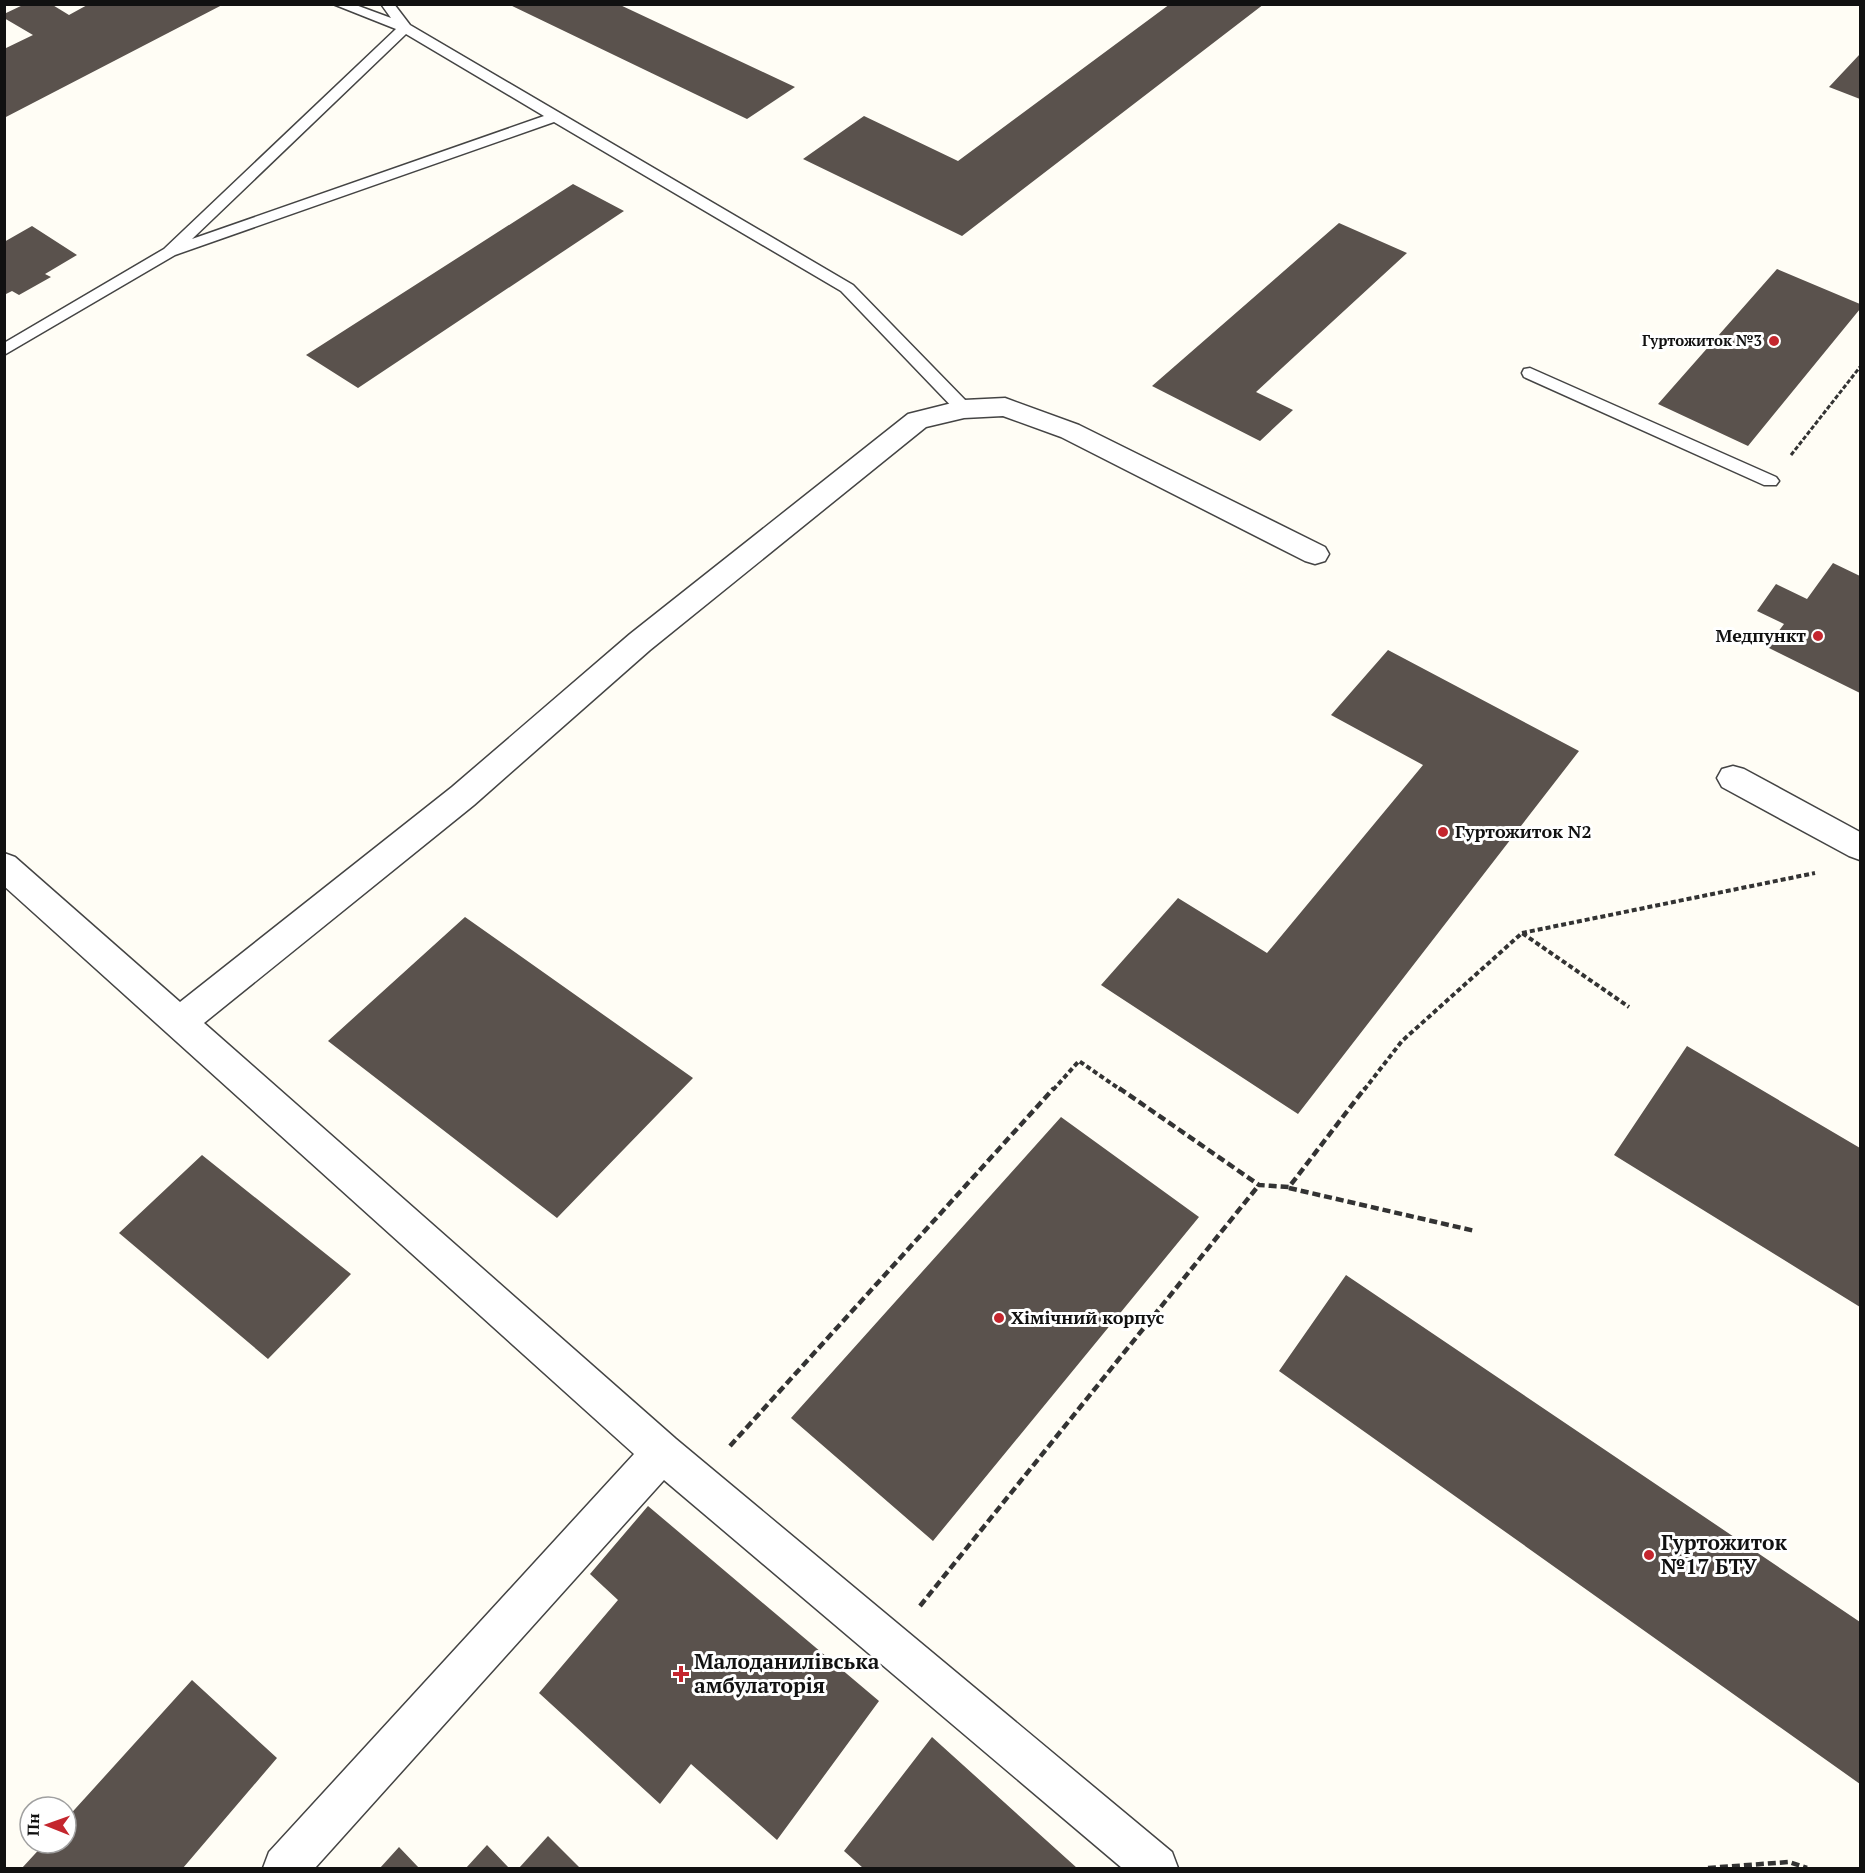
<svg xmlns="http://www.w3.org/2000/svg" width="1865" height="1873" viewBox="0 0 1865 1873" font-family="'PT Serif',serif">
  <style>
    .building { fill: #5a524d }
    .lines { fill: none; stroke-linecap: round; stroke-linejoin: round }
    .service-casing { stroke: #444; stroke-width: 3 }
    .minor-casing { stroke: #444; stroke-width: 3 }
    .path-far2 { stroke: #333; stroke-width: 3; stroke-dasharray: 4.5 2; stroke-linecap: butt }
    .path-far1 { stroke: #333; stroke-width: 4; stroke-dasharray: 5 3; stroke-linecap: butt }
    .path { stroke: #333; stroke-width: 4.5; stroke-dasharray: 8 4; stroke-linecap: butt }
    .service { fill: #fff; fill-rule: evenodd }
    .minor { fill: #fff; fill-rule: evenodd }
    .poi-dot { fill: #c4262e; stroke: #fff; stroke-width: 2 }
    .labels { text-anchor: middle; stroke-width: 6; stroke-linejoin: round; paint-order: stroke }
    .far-poi-label { font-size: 15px; font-weight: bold; fill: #111; stroke: #fff; text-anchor: end }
    .poi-label { font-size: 18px; font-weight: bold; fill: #111; stroke: #fff; text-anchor: start }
    .near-poi-label { font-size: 21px; font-weight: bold; fill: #111; stroke: #fff; text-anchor: start }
  </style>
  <rect width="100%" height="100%" fill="#fffdf5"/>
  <path class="building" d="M25,4H51L69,15L89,4H224L4,118V49L33,35L4,18V14Z
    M508,4H618L795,87L747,119Z
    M1170,4H1264L962,236L803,159L864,116L958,161Z
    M1860,54V99L1829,87Z
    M573,184L624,211L358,388L306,355Z
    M1339,223L1407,253L1256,392L1293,410L1260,441L1152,386Z
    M32,226L77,255L45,274L51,277L19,295L12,291L4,295V242Z
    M1777,269L1860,304V309L1748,446L1658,404Z
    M1833,563L1860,576V693L1767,647L1784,624L1757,611L1776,584L1807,599Z
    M1388,650L1579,751L1298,1114L1101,985L1178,898L1267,953L1423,765L1331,715Z
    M465,917L693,1078L557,1218L328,1041Z
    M1687,1046L1860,1148V1307L1614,1155Z
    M1061,1117L1199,1217L933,1541L791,1418Z
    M202,1155L351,1274L268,1359L119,1233Z
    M1346,1275L1860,1622V1784L1279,1371Z
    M648,1506L879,1701L777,1840L691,1764L660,1804L539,1693L618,1600L590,1574Z
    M192,1680L277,1758L183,1868H22L45,1843H66V1819Z
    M932,1737L1077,1868H863L844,1851Z
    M548,1836L580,1868H519Z
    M487,1845L509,1868H466Z
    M399,1847L419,1868H380Z"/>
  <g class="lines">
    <defs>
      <path id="service" d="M333,4H353L391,18L381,4H394L410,25L853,285L970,405L972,409L970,413H958L841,291L554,122L175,255L4,355V343L164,249L396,29ZM406,34L544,116L192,239Z
        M1530,368L1776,477L1779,481L1776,485H1764L1524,377L1522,373L1524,369Z"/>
      <path id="minor" d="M1005,398L1079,425L1325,547L1329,554L1325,561L1315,564L1305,561L1061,437L1003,416L964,418L926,427L650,650L474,805L204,1023L676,1439L1172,1852L1178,1868H1122L664,1480L315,1868H263L269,1852L634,1454L4,886V853L15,857L180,1002L452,787L630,634L908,414L964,400Z
        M1733,766L1744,769L1860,832V860L1849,856L1722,787L1717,778L1722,769Z"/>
    </defs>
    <use href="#service" class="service-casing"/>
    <use href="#minor" class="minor-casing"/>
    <path class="path-far2" d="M1791,455L1860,367"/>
    <path class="path-far1" d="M1522,933L1815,873
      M1053,1090L1079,1061L1121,1090
      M1364,1090L1402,1041L1522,933L1629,1007"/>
    <path class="path" d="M1119,1088L1259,1185L1289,1187L1365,1088
      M1289,1188L1475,1231
      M730,1446L1054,1088
      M920,1606L1259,1185
      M1708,1868L1789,1862L1807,1868"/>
    <use href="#service" class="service"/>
    <use href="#minor" class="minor"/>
  </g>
  <g class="poi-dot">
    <circle cx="1774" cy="341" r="6"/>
    <circle cx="1818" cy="636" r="6"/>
    <circle cx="1443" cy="832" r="6"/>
    <circle cx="999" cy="1318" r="6"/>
    <circle cx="1649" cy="1555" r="6"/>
    <path d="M678 1665h6v6h6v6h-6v6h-6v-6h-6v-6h6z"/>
  </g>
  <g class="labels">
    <g class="far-poi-label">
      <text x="1762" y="346">Гуртожиток №3</text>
    </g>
    <g class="poi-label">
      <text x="1806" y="642" text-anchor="end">Медпункт</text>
      <text x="1455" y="838">Гуртожиток N2</text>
      <text x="1011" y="1324">Хімічний корпус</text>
    </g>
    <g class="near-poi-label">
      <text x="1661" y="1550">Гуртожиток<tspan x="1661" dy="24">№17 БТУ</tspan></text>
      <text x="694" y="1669">Малоданилівська<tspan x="694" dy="24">амбулаторія</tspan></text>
    </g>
  </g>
  <rect width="1865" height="1873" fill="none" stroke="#111111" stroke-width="12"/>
  <g transform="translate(48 1825) rotate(271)"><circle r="28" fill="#ffffff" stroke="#a0a0a0" stroke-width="1.5"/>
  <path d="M0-4.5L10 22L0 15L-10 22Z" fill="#c4262e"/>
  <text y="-9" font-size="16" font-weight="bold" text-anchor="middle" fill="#111111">Пн</text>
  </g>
</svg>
